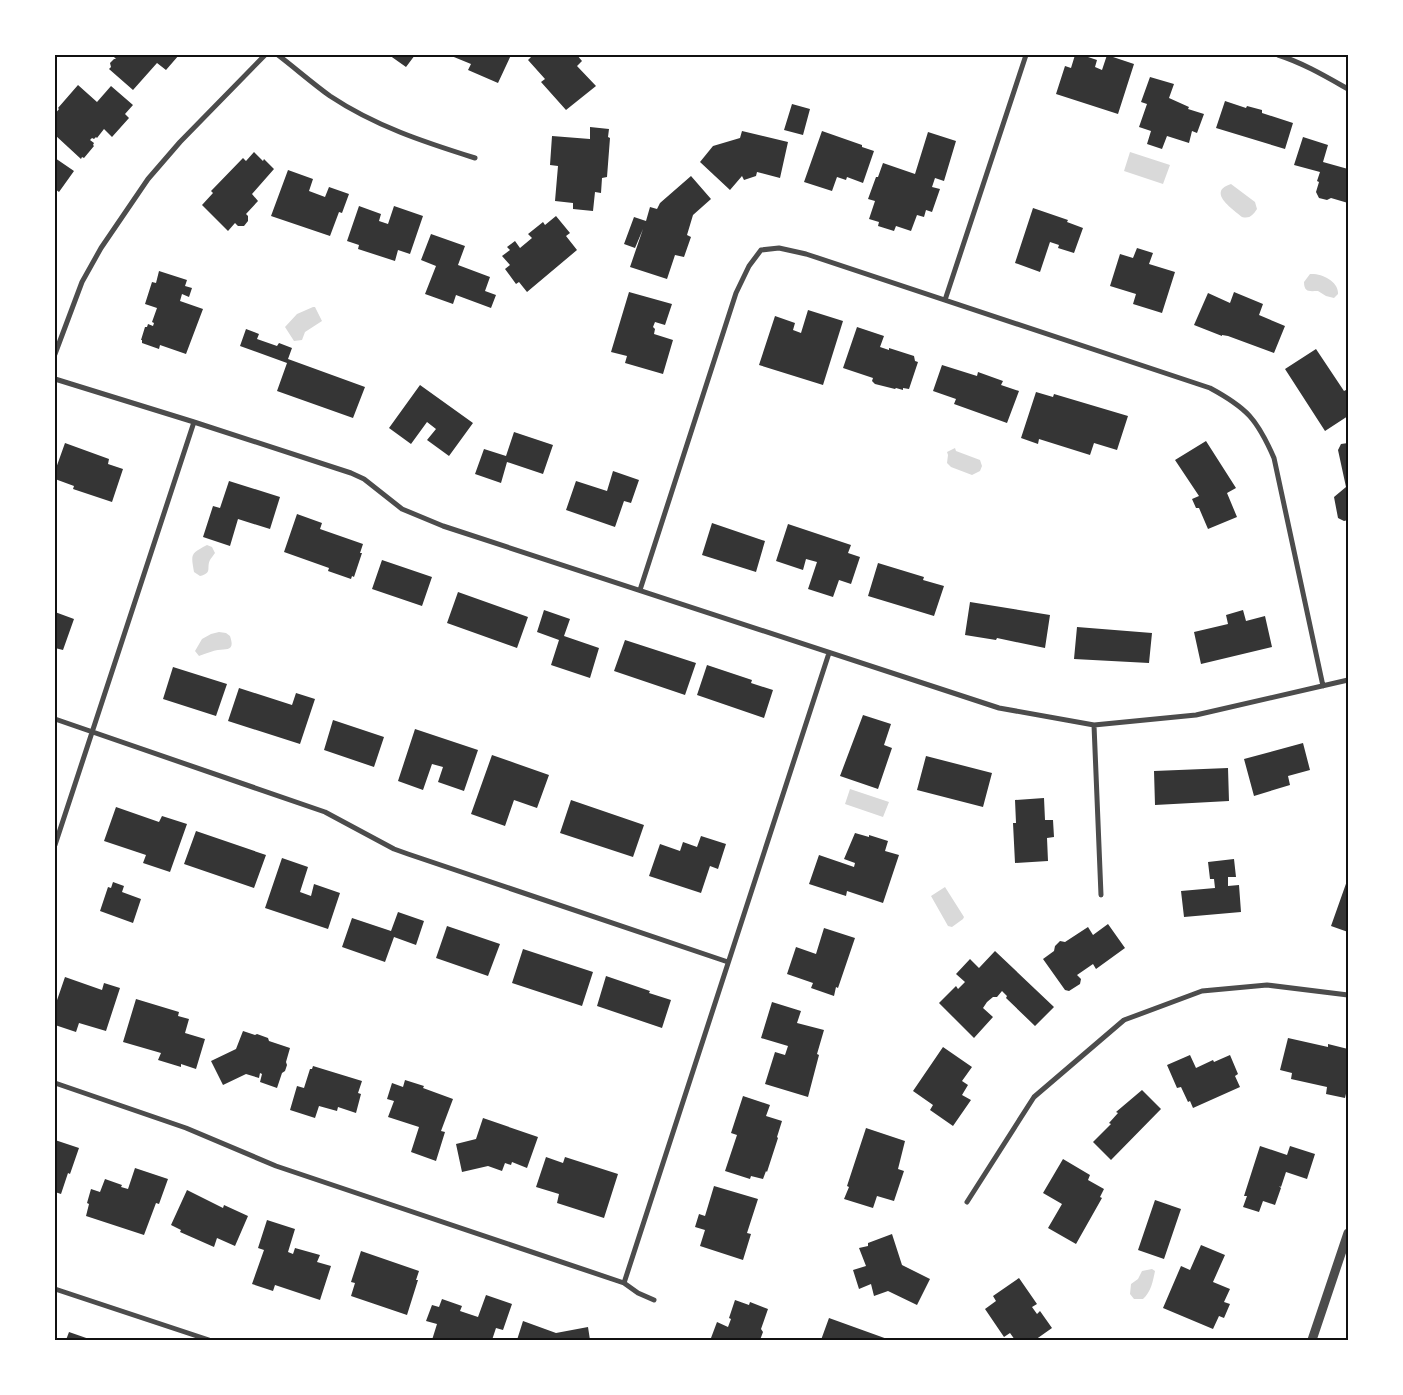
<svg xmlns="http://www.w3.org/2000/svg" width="1403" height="1395" viewBox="0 0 1403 1395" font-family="Inter,sans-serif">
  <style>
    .water { fill: #d9d9d9 }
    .building { fill: #353535 }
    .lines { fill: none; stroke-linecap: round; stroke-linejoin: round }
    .minor { stroke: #4c4c4c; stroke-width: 5 }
    .tertiary { stroke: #4c4c4c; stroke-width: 9 }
    .neatline { fill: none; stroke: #111; stroke-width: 2 }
  </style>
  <rect width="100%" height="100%" fill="#fff"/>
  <path class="water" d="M1130,152L1170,165L1163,184L1124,171Z
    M1231,184L1255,202L1257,209C1253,215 1250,219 1242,217C1233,209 1206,192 1231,184Z
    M1310,274C1321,273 1339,281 1338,294L1334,298L1326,296L1318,291C1310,291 1304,293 1304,282Z
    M313,307H315L322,321L305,332L302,340L294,341L285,327L297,314Z
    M955,448L956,451L980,460L982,466L980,471L972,475L951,467L947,463L948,455L947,452Z
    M207,545L212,547L215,553C213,556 211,558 210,560C206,568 213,573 200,576L194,572C191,554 190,554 207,545Z
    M219,632L226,633L230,636C235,651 228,649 218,650C215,650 201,655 199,656L195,651L202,639L211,634Z
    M850,789L889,802L883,817L845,804Z
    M945,887L964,917L963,919L952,927L948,926L931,896Z
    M1152,1269L1155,1271C1153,1281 1151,1292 1143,1299H1134L1130,1294L1131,1284L1138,1279L1142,1271Z"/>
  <path class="building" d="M112,55H179L166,70L157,63L133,90L109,69L111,67L110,63L114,59H116Z
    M389,55H415L406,67Z
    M449,55H511L498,83L468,70L471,64Z
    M533,55H577L582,61L577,66L596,86L566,110L541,82L545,79L528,60Z
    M1075,55H1082L1097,60L1095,67L1102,70L1107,55L1134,64L1118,114L1056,94L1065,66L1071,68Z
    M1150,77L1174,84L1169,98L1189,107L1188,109L1204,114L1197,133L1192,131L1189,143L1167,136L1162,149L1147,144L1151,131L1139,127L1147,104L1141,102Z
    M78,85L97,102L111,86L133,105L125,114L129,118L112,137L104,129L97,138L96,137L94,139L92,138L90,140L94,143L93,145L94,146L84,158L82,157L81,159L55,135V114L59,109L58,108Z
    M1225,101L1246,108L1247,106L1262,110V113L1293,123L1285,149L1216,128Z
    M792,104L810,109L803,135L784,130Z
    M590,127L609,129L608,137L610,138L607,177L602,178L601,193L595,192L593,211L573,209V203L555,201L558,166L550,165L552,136L590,139Z
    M742,131L788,142L780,178L757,172L756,176L744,180L742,176L730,190L700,162L713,146L740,138Z
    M822,131L862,145V147L874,151L863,183L847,177L846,180L837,177L832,191L804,182Z
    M928,132L956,141L944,181L935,178L932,187L940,189L932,212L926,210L924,217L917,215L911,231L896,226L894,231L878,226L879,222L869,219L875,201L868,199L876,177H878L883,163L915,174Z
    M1303,137L1328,145L1323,162L1348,169V203L1331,198L1327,200L1319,198L1316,192L1319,182L1317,181L1320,172L1294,165Z
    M254,152L263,161L264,159L274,169L252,194L258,201L246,214L248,216V221L244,226H238L235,223L228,231L202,205L213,193L211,191L243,158L246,161Z
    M55,158L74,171L59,192L55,189Z
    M288,170L313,179L309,191L325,197L329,187L349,194L342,213L339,212L330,236L271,216Z
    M691,176L711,199L693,215L687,235L691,237L684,257L675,255L667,279L630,267L643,229L635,248L624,244L634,217L646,221L650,207L657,209L660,203Z
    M359,206L381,214L379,221L388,224L394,206L423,216L410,254L398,250L395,261L358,249L359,245L347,241Z
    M1033,208L1068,220L1067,222L1083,228L1074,253L1058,248L1059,245L1050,242L1040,272L1015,263Z
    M556,216L570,233L566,236L577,250L527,292L519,282L516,284L505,269L510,265L502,256L510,250L507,247L515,241L520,248L532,238L528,234L543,222L545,225Z
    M431,234L465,246L458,265L490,277L485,291L496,295L491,308L456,295L453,304L425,294L436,266L421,260Z
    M1137,248L1153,253L1149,264L1175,272L1162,313L1133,304L1136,294L1110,286L1120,254L1133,258Z
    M159,271L187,280L185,286L192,288L189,297L182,294L180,301L203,309L186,354L160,345L159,349L142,343V340H141L145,327H147L148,324L153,326L154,323L152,322L157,308L145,304L152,282L156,283Z
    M629,292L672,304L665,325L655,322L653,327L655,329L654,334L673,340L663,374L625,363L627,356L611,352Z
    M1234,292L1263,304L1259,315L1285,326L1274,353L1228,336L1222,335V336L1194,325L1208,293L1230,303Z
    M808,310L843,321L823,385L759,365L775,316L795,323L793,330L801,333Z
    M857,327L884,336L880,347L889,350V348L914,356L915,361L918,362L909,389L903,388V390L896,388L895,389L875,384L872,381L873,378L843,368Z
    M246,329L259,334L257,339L277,346L279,343L292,348L288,359L365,387L353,418L277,391L287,363L240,346Z
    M1316,349L1344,391L1348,389V416L1325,431L1285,369Z
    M942,365L977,376L978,372L1003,381L1001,385L1019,391L1007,423L954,404L956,399L933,391Z
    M420,385L473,423L449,456L427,440L436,429L427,422L411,444L389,428Z
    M1036,392L1053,397L1054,394L1128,416L1117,450L1094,443L1090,455L1039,439L1038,444L1021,438Z
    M514,432L553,445L543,474L507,462L501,483L475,474L484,449L506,456Z
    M1206,441L1236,488L1227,493L1237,517L1208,529L1199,508H1196L1192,499L1199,496L1175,460Z
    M65,443L109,459L108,464L123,469L112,502L73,489L74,486L55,479V471Z
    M1348,443V520L1344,521L1338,518L1334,497L1346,487L1338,450L1341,444Z
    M613,471L639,480L631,503L624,501L615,527L566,510L576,481L607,491Z
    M229,481L280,497L270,529L238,519L230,546L203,537L213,506L220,508Z
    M297,514L322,523L320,529L363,544L360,553H362L354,577L352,576L351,579L328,571L329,568L284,552Z
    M712,523L765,541L756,572L702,555Z
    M788,524L851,545L848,553L860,557L851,584L839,580L833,597L808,589L817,562L806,559L803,570L776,561Z
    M382,560L432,577L422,606L372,589Z
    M878,563L924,577L923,580L944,586L934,616L868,596Z
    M458,592L528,617L517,648L447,623Z
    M970,602L1050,615L1045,648L997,638L996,640L965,635Z
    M544,610L570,619L564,636L599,648L590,678L551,665L559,640L537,632Z
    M1243,610L1246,621L1265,616L1272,647L1201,664L1194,632L1228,624L1226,615Z
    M55,612L74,619L63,650L55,648Z
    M1077,627L1152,633L1149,663L1074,659Z
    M625,640L696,663L685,695L614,671Z
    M707,665L752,680L751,683L773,690L764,718L697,695Z
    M173,667L227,684L216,716L163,699Z
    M239,688L292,705L296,693L315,699L300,744L228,721Z
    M863,715L891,724L884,745L892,748L878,789L840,776Z
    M333,720L384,737L374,767L324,750Z
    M415,729L478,750L464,791L438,782L443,767L432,764L423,790L398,781Z
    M1303,743L1310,770L1288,776L1290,785L1254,796L1244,759Z
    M492,755L549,775L537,808L514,800L505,826L471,814Z
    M926,756L992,773L983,807L917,790Z
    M1228,768L1229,801L1155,805L1154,771Z
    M1044,798L1045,820H1053L1054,837L1047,838L1048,861L1015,863L1013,823H1016L1015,800Z
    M571,800L644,825L633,857L560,833Z
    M116,807L159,822L162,816L187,824L170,872L143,863L146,855L104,841Z
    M196,831L266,855L254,888L184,864Z
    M855,833L869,837V835L888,841L885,851L899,855L883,903L847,891L846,896L809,884L819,855L854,867L855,863L844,859Z
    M701,836L726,844L718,869L710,866L701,893L649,876L660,844L680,851L683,842L697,847Z
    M282,858L308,867L300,892L311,896L314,884L340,893L328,929L265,908Z
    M1234,859L1236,877H1228V886L1239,885L1241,912L1184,917L1181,891L1215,888L1214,879H1210L1208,862Z
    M1348,878V932L1331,926Z
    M113,882L124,886L122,892L141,899L133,923L100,911L108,887L111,888Z
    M398,912L424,921L416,945L394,937L385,962L342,947L352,918L391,931Z
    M1108,924L1125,948L1096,969L1093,964L1077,975L1081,979L1080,984L1069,991L1065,990L1043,959L1054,951L1055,946L1060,941L1065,942L1088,927L1093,935Z
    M447,926L500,944L488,976L436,958Z
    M824,928L855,938L838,988L836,987L834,996L811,988L813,983L787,974L796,947L816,954Z
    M523,949L593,972L582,1006L512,983Z
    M995,951L1054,1007L1035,1026L1006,998L1007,996L1002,991L997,997H993L987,1002L983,1008L993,1017L974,1038L939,1003L956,986L958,989L965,982L956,974L970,959L979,968Z
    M606,976L650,991L649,993L671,1000L662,1028L597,1006Z
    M65,977L102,990L104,983L120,988L106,1031L79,1023L76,1032L55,1025V1006Z
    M136,999L179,1012L178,1016L189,1019L185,1033L205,1039L196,1069L181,1064V1067L158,1060L161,1053L123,1042Z
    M772,1002L801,1011L797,1023L824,1030L817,1054L819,1055L808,1097L765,1084L775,1052L785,1055L788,1046L761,1038Z
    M243,1031L255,1035L257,1034L268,1038L269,1041L290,1048L286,1062L287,1065L285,1071L282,1073L277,1088L260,1082L262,1074L260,1073L259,1078L246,1074L223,1085L211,1061L236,1049Z
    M1288,1038L1328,1047V1044L1348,1049V1085L1345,1098L1326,1094L1327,1087L1291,1079L1292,1073L1280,1070Z
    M943,1047L972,1067L962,1081L968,1085L962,1095L971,1100L953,1126L930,1110L933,1105L913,1091Z
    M1190,1055L1196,1068L1213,1060L1214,1062L1230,1055L1238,1074L1235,1076L1240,1087L1193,1108L1190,1101L1188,1102L1181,1087L1177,1088L1167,1065Z
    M313,1066L362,1081L358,1093L361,1094L356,1113L338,1107L337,1111L319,1106L315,1118L290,1110L297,1086L304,1088L310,1069H312Z
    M405,1080L424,1086L423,1088L453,1099L441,1131L445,1132L436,1161L411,1152L419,1127L388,1117L394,1101L387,1099L392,1083L403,1087Z
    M1142,1090L1161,1109L1111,1160L1093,1142L1111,1124L1109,1123L1118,1113L1116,1112Z
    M743,1096L770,1105L766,1116L782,1121L777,1137L778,1138L767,1172L766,1171L763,1179L751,1176L750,1179L725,1171L737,1135L731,1133Z
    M483,1118L538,1137L527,1168L512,1162L511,1165L505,1163L502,1171L488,1166L462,1172L456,1144L476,1139Z
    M866,1128L905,1141L898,1169L904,1171L894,1201L877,1196L873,1208L844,1199L849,1187L847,1186Z
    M55,1140L79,1148L70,1174L68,1173L61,1194L55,1192Z
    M1260,1146L1287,1155L1290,1146L1315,1154L1307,1179L1286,1172L1281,1187L1279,1186L1281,1188L1275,1205L1263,1201L1259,1212L1243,1207L1247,1196H1244Z
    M546,1157L563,1163L565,1157L618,1174L604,1218L557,1203L559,1194L536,1187Z
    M1063,1159L1090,1175L1088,1180L1104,1189L1100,1197L1102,1198L1076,1244L1048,1228L1062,1204L1043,1193Z
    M135,1168L168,1179L159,1204L156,1203L144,1235L86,1216L89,1204L87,1203L91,1189L100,1192L105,1179L122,1185L121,1187L128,1189Z
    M714,1186L758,1199L747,1233L751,1234L743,1260L700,1246L705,1230L695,1227L699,1214L705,1216Z
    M187,1190L223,1208L224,1205L248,1216L235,1246L217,1238L214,1247L180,1232L181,1230L171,1225Z
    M1155,1200L1181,1209L1164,1259L1138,1250Z
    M267,1220L295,1229L288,1252L293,1254L295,1248L320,1255L317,1262L331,1266L320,1300L275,1285L273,1291L252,1284L264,1250L258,1248Z
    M892,1234L902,1265L930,1279L917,1305L888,1291L874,1296L871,1284L859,1289L853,1270L866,1266L859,1248L868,1246V1243Z
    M1201,1245L1225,1255L1213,1282L1230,1289L1224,1302L1230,1304L1224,1318L1219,1316L1213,1329L1163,1308L1181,1266L1190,1270Z
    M361,1251L419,1271L416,1280H418L407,1315L351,1296L355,1283L351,1282Z
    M1019,1278L1037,1304L1032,1307L1037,1314L1040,1311L1052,1328L1035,1340H1015L1010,1333L1004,1337L985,1309L996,1301L993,1296Z
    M486,1295L512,1304L503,1330L496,1328L492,1340H432L437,1324L426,1321L432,1305L439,1307L442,1299L462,1306L460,1311L478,1317Z
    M735,1300L749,1305L750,1302L768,1309L761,1329L763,1332L760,1340H712L715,1339L711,1338L717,1322L728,1327L731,1319L729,1318Z
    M829,1318L890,1340H821Z
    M523,1321L556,1333L588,1327L590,1340H517Z
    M69,1332L92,1340H66Z"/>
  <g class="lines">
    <path class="minor" d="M278,55C295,68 312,83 330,96C375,126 424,142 475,158
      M1278,55C1303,63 1325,76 1348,89
      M945,300L1026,55
      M55,354L82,282L101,248L148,179L180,142L265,55
      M55,379L194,422L351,473L364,479L402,509L443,526L999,708L1094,725L1196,715L1348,680
      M640,590L736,293L749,266L761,250L779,248L806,254L1210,388C1247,408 1257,419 1274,458L1323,686
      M55,719L325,812L394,849L408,854L728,962
      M1094,725L1101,895
      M55,845L194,422
      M55,1083L186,1128L276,1166L624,1283L638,1293L654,1300
      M967,1202L1034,1097L1124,1020L1202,991L1267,985L1348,995
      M624,1283L829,653
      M55,1289L209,1340"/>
    <path class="tertiary" d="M1312,1340L1348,1233"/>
  </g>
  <rect width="1403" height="1395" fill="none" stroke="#ffffff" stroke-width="112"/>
  <rect x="56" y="56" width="1291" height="1283" class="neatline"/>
</svg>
